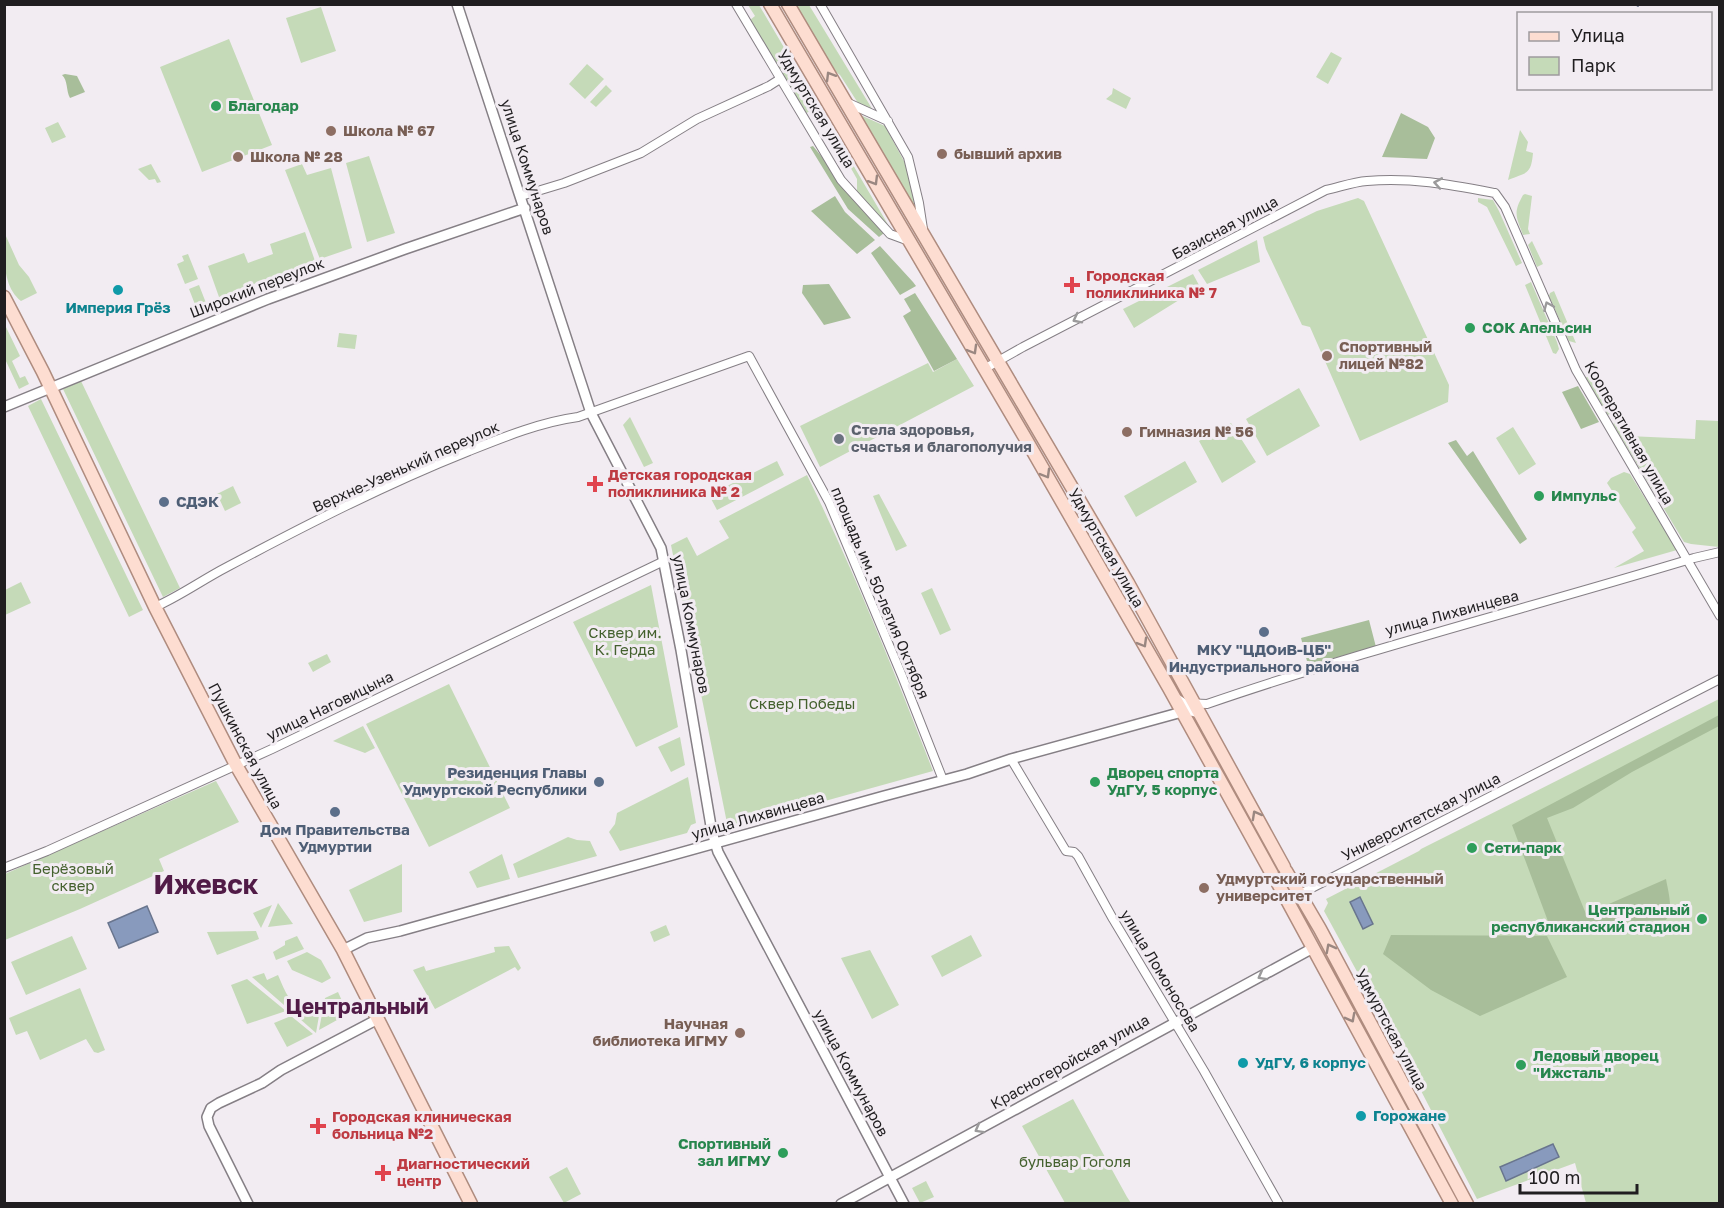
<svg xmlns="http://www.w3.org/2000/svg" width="1724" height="1208" viewBox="0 0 1724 1208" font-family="'Golos Text',sans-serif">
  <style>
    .green { fill: #c5dab8 }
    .forest { fill: #a8be9a }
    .water { fill: #889abd; stroke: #69758e; stroke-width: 1.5 }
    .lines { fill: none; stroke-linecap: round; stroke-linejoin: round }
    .stream { stroke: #69758e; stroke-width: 2 }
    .minor-casing { stroke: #857f85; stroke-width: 10 }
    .tertiary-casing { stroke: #857f85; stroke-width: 12 }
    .primary-casing { stroke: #af8c7f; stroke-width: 15 }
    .minor { stroke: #fff; stroke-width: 8 }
    .tertiary { stroke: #fff; stroke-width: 9 }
    .primary { stroke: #fdddd1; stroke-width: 12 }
    .oneway { stroke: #9a8781 }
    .oneway2 { stroke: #9b9a9b }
    .leisure-dot { fill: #2e9e5b; stroke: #f2ecf2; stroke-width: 2 }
    .education-dot { fill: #8d6e63; stroke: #f2ecf2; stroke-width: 2 }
    .health-dot { fill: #e0444e; stroke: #f2ecf2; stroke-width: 2 }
    .culture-dot { fill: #0f9aa8; stroke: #f2ecf2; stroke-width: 2 }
    .worship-dot { fill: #6b7280; stroke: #f2ecf2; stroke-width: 2 }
    .service-dot { fill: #5c6f8a; stroke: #f2ecf2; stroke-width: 2 }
    .labels { text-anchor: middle; stroke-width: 6; stroke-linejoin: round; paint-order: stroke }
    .leisure-label { font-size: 15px; font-weight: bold; fill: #27864d; stroke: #f2ecf2; text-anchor: start }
    .street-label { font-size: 15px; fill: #201e20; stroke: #f2ecf2 }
    .education-label { font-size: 15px; font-weight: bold; fill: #785e54; stroke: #f2ecf2; text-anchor: start }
    .health-label { font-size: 15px; font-weight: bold; fill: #be3a42; stroke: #f2ecf2; text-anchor: start }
    .culture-label { font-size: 15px; font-weight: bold; fill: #0d838f; stroke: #f2ecf2; text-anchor: start }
    .worship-label { font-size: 15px; font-weight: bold; fill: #5b616d; stroke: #f2ecf2; text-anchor: start }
    .service-label { font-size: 15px; font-weight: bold; fill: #4e5e75; stroke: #f2ecf2 }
    .park-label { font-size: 15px; fill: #44612e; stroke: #f2ecf2 }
    .district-label { font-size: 21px; font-weight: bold; fill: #511b47; stroke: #f2ecf2 }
    .town-label { font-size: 27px; font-weight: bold; fill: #511b47; stroke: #f2ecf2 }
  </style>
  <rect width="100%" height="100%" fill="#f2ecf2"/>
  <path class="green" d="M748,5H759L890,228L857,194V179L816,107L805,114L750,20L755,16Z
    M794,5H809L874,112L858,103L840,75L831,68Z
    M321,7L336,51L301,63L286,18Z
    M229,39L272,145L202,172L160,67Z
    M1331,52L1342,58L1328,84L1316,77Z
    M587,64L604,79L585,99L569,84Z
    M606,85L612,91L596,107L590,102Z
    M1113,88L1131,98L1126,109L1106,99L1112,94Z
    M858,114L885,126L905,163L916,209Z
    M58,122L66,137L52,143L45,128Z
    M1520,130L1528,142L1526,151L1533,153C1531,175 1527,172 1508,180Z
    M369,156L395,233L367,242L346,163Z
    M151,164L161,182L157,183L155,179L149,180L138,169Z
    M302,164L307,175L331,168L352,248L320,259L285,170Z
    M1525,194L1532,196L1528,229L1530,234L1523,235C1516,216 1513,213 1523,195Z
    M1358,198L1364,201L1449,385L1448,402L1360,441L1310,327L1302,325L1266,249L1263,237L1317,211Z
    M1478,198L1493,200L1499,211L1522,263L1516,266L1487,207L1478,202Z
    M305,232L315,261L219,297L208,266L244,253L248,263L273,254L270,244Z
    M5,234L19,265L29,277L37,293L21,301C2,286 4,256 5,234Z
    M1257,240L1260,262L1207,284L1198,270Z
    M1532,241L1543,264L1537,267L1528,245Z
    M188,254L198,279L185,284L177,264L184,261L182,256Z
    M1193,274L1200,287L1134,328L1123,309Z
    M1531,282L1557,342L1559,349L1556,354L1553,353L1525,285Z
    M199,285L206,303L196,307L189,289Z
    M1554,291L1576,343L1569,341L1549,296L1550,293Z
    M5,325L20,356L12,361L20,378L25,376L29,384L19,389L5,359Z
    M339,333L357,335L355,349L337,347Z
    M957,359L974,386L820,467L800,426L928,363L933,372Z
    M1585,377L1593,378L1613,412L1608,415Z
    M81,381L180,588L163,597L63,389Z
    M1299,388L1320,426L1267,456L1246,419Z
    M41,399L143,610L129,617L28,406Z
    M630,417L653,463L644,467L623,425Z
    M1618,420L1628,436L1695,439L1696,420L1719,421V547L1691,544L1684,542L1613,424Z
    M1231,423L1256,462L1222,483L1199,441Z
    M1513,427L1536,464L1519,475L1496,438Z
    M777,461L784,475L717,510L709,495Z
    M1185,461L1197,482L1136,517L1124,496Z
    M1624,472L1630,474L1677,550L1614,568L1644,551L1632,532L1636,528L1607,483L1611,478Z
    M807,475C854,571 894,671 933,771L728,828L671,545L687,537L697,556L729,538L719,521Z
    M233,486L241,503L225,511L217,494Z
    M879,494L907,546L896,551L873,496Z
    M21,582L31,603L5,615V590Z
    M651,585L678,727L636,747L573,622Z
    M932,588L951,630L940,635L921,593Z
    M327,654L331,662L313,672L308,663Z
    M449,684L510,808L429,847L366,724Z
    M1719,699V1203H1586L1575,1163L1477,1199L1403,1056L1324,911L1328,903L1326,899L1419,851L1421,849Z
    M363,726L375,748L365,753L333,741Z
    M680,737L685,765L671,772L658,747Z
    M688,777L696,823L691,825L687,833L620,851L609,832L615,824L617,813Z
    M216,781L239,822L159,859L164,871L80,909L5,940V874Z
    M568,837L577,840L590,841L597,856L518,878L513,864Z
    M502,854L510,879L477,888L469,872Z
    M402,864V912L364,922L349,890Z
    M278,903L293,924L268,927Z
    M272,905L261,928L253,913Z
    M666,925L670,935L654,942L650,932Z
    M256,931L259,939L217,955L207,932Z
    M971,935L982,956L942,977L931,956Z
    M72,936L87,969L26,995L11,962Z
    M297,936L304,949L276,960L273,952L285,945V941Z
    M509,946L521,968L518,971L515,967L435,1009L413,970L424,966L426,971L495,952L494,947Z
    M870,950L899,1005L872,1019L841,958Z
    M307,952L321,960L331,978L322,983L292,970L287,961Z
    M264,973L267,980L278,975C284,988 288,1003 303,1008L309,1005L313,1013L320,1010L316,1033L252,977Z
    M247,979L286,1011L247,1024L231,985Z
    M80,988L105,1050L98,1053L94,1052L86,1039L40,1060L27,1031L16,1035L9,1018Z
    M338,992L348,1014L319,1030L325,998Z
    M291,1016L313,1034L287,1047L274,1023Z
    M1073,1099L1127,1197L1131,1203H1065L1022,1126Z
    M567,1167L581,1194L564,1203L549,1177Z
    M926,1181L934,1197L920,1203L912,1188Z"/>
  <path class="forest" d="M65,74L77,76L85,92L70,98C66,91 68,80 62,75Z
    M1401,113L1428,127L1435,138L1427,159L1382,157Z
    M813,146L884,233L879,237L848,209L810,147Z
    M835,196L845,212L875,240L857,254L811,211Z
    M880,246L913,282L916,286L900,295L871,253Z
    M829,284L851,318L824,325L802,293L803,285Z
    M915,293L957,359L934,371L903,316L911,311L904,299Z
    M1578,386L1599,422L1581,429L1562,392Z
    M1456,440L1467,456L1473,451L1527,539L1520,544L1448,443Z
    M1369,620L1376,647L1308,665L1301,638Z
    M1719,715V726L1632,772L1573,808L1547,818L1586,914L1666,879C1668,891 1674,910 1666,920L1549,924L1512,825Z
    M1391,935L1547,936L1567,977L1480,1016L1431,990L1383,954Z"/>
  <path class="water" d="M1360,897L1373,924L1363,929L1350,902Z
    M147,906L158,932L119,948L108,923Z
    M1553,1144L1559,1157L1506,1181L1500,1167Z"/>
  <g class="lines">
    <path class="stream" d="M1635,4L1638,6"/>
    <defs>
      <path id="minor" d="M736,4L841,180L890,234L909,241
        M820,4L908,157L919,203L923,229
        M846,102L888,121
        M521,196L564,183L641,153L697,119L769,86L780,79
        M984,369L1023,347L1326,190C1340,187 1353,182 1367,181C1411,177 1452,185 1495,193L1505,207L1576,370L1720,616
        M155,607C180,596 202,580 227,567C306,525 386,484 469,451C504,437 541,422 578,417L749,356L829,502L902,676L943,780
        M1178,699L1184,703L1207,704C1367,649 1532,607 1694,558L1720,552
        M1011,759L1066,851L1074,852L1078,856L1113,919L1204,1071L1279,1204
        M4,868L47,851L272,749L664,561
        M1300,894L1720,679"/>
      <path id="tertiary" d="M457,4L591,413L661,548L681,650L712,832L718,852L904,1204
        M4,407L268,299L405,249L525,208
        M343,950L367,938L400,931L884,796L967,774L1011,759L1182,712L1191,711L1199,713
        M248,1204L209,1126L207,1117L211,1108L219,1103L262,1083L281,1070L378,1019
        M841,1204L1313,948"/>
      <path id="primary" d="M770,4L1027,441L1169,688L1272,874
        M788,4L1128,583L1284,867
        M4,297L43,372L155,607L236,765L343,950L471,1204
        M1286,871L1320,929L1467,1204
        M1275,878L1452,1204"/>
    </defs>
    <use href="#minor" class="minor-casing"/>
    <use href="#tertiary" class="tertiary-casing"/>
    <use href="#primary" class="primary-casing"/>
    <use href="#minor" class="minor"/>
    <use href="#tertiary" class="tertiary"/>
    <use href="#primary" class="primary"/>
  </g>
  <defs><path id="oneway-chevron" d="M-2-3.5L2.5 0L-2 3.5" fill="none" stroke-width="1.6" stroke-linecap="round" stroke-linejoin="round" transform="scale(1.5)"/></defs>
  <g class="oneway">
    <use href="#oneway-chevron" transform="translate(830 76) rotate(-121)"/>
    <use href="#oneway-chevron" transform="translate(874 181) rotate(59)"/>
    <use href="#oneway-chevron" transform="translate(973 350) rotate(60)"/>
    <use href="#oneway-chevron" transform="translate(1046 474) rotate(60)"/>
    <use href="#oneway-chevron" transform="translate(1143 643) rotate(60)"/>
    <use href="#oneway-chevron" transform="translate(1256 815) rotate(-119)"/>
    <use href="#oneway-chevron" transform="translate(1330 948) rotate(-118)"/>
    <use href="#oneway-chevron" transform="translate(1351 1018) rotate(62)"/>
  </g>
  <g class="oneway2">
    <use href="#oneway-chevron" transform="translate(1438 183) rotate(-170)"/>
    <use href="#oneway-chevron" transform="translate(1548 306) rotate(-113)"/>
    <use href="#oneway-chevron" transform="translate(1077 319) rotate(153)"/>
    <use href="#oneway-chevron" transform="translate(1262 976) rotate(151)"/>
    <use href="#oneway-chevron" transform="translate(979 1129) rotate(151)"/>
  </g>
  <g class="leisure-dot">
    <circle cx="216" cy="106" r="6"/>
    <circle cx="1470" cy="328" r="6"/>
    <circle cx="1539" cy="496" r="6"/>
    <circle cx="1095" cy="782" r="6"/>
    <circle cx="1472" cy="848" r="6"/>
    <circle cx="1702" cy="919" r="6"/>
    <circle cx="1521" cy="1065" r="6"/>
    <circle cx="783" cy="1153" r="6"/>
  </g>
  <g class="education-dot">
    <circle cx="331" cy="131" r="6"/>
    <circle cx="942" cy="154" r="6"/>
    <circle cx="238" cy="157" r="6"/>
    <circle cx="1327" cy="356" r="6"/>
    <circle cx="1127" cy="432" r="6"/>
    <circle cx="1204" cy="888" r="6"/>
    <circle cx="740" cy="1033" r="6"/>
  </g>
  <g class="health-dot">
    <path d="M1069 276h6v6h6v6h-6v6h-6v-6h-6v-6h6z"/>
    <path d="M592 475h6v6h6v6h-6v6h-6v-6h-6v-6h6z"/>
    <path d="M315 1117h6v6h6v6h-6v6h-6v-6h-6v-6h6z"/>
    <path d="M380 1164h6v6h6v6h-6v6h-6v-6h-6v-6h6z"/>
  </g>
  <g class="culture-dot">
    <circle cx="118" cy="290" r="6"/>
    <circle cx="1243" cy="1063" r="6"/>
    <circle cx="1361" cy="1116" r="6"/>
  </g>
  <circle class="worship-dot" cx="839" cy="439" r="6"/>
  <g class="service-dot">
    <circle cx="164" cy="502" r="6"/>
    <circle cx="1264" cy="632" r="6"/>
    <circle cx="599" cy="782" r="6"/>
    <circle cx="335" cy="812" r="6"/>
  </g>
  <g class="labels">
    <g class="leisure-label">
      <text x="228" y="111">Благодар</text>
      <text x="1482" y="333">СОК Апельсин</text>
      <text x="1551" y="501">Импульс</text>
      <text x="1107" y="778">Дворец спорта<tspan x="1107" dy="17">УдГУ, 5 корпус</tspan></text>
      <text x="1484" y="853">Сети-парк</text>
      <text x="1690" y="915" text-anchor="end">Центральный<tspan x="1690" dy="17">республиканский стадион</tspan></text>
      <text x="1533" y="1061">Ледовый дворец<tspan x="1533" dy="17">"Ижсталь"</tspan></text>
      <text x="771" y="1149" text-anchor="end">Спортивный<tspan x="771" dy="17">зал ИГМУ</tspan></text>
    </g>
    <g class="street-label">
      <text transform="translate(816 109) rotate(59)" y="5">Удмуртская улица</text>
      <text transform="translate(527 167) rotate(72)" y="5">улица Коммунаров</text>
      <text transform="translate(1225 228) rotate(-28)" y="5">Базисная улица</text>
      <text transform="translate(257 288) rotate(-21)" y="5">Широкий переулок</text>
      <text transform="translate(1629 433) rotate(60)" y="5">Кооперативная улица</text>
      <text transform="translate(406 467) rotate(-24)" y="5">Верхне-Узенький переулок</text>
      <text transform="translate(1106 548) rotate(60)" y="5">Удмуртская улица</text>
      <text transform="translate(880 593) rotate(67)" y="5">площадь им. 50-летия Октября</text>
      <text transform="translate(1452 613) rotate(-15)" y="5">улица Лихвинцева</text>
      <text transform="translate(691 624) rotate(79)" y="5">улица Коммунаров</text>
      <text transform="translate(330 706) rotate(-26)" y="5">улица Наговицына</text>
      <text transform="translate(245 746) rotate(62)" y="5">Пушкинская улица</text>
      <text transform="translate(758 816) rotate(-16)" y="5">улица Лихвинцева</text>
      <text transform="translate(1421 817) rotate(-27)" y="5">Университетская улица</text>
      <text transform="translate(1160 971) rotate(59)" y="5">улица Ломоносова</text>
      <text transform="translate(1391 1030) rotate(62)" y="5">Удмуртская улица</text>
      <text transform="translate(1070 1062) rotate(-29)" y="5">Красногеройская улица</text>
      <text transform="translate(851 1073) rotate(62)" y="5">улица Коммунаров</text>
    </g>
    <g class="education-label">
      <text x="343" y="136">Школа № 67</text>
      <text x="954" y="159">бывший архив</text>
      <text x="250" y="162">Школа № 28</text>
      <text x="1339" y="352">Спортивный<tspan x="1339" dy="17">лицей №82</tspan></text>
      <text x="1139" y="437">Гимназия № 56</text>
      <text x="1216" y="884">Удмуртский государственный<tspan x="1216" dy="17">университет</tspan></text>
      <text x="728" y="1029" text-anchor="end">Научная<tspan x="728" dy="17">библиотека ИГМУ</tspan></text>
    </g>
    <g class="health-label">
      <text x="1086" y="281">Городская<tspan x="1086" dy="17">поликлиника № 7</tspan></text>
      <text x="608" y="480">Детская городская<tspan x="608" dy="17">поликлиника № 2</tspan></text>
      <text x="332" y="1122">Городская клиническая<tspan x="332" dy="17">больница №2</tspan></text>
      <text x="397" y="1169">Диагностический<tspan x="397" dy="17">центр</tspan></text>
    </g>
    <g class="culture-label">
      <text x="118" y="313" text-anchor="middle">Империя Грёз</text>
      <text x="1255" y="1068">УдГУ, 6 корпус</text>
      <text x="1373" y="1121">Горожане</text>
    </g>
    <g class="worship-label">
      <text x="851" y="435">Стела здоровья,<tspan x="851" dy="17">счастья и благополучия</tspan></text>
    </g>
    <g class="service-label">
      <text x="176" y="507" text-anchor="start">СДЭК</text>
      <text x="1264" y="655">МКУ "ЦДОиВ-ЦБ"<tspan x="1264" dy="17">Индустриального района</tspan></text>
      <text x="587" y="778" text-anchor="end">Резиденция Главы<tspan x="587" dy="17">Удмуртской Республики</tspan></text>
      <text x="335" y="835">Дом Правительства<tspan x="335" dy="17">Удмуртии</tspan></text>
    </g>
    <g class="park-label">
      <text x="625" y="638">Сквер им.<tspan x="625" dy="17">К. Герда</tspan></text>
      <text x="802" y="709">Сквер Победы</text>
      <text x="73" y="874">Берёзовый<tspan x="73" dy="17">сквер</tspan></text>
      <text x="1075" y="1167">бульвар Гоголя</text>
    </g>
    <g class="district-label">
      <text x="357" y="1014">Центральный</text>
    </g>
    <g class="town-label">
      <text x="206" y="894">Ижевск</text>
    </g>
  </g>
  <rect width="1724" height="1208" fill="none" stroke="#201e20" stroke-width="12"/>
  <rect x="1517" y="12" width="195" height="78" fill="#f2ecf2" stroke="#9e9a9e" stroke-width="1.5"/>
  <rect x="1529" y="32" width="30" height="9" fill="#fdddd1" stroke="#9e9a9e" stroke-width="1.5"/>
  <text x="1571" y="42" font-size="18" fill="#201e20">Улица</text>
  <rect x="1529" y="57" width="30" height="18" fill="#c5dab8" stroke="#9e9a9e" stroke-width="1.5"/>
  <text x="1571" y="72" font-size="18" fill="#201e20">Парк</text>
  <path d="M1520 1184v9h117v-9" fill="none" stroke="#201e20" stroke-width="3"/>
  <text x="1529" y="1184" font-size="18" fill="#201e20" stroke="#f2ecf2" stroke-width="4.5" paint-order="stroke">100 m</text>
</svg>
